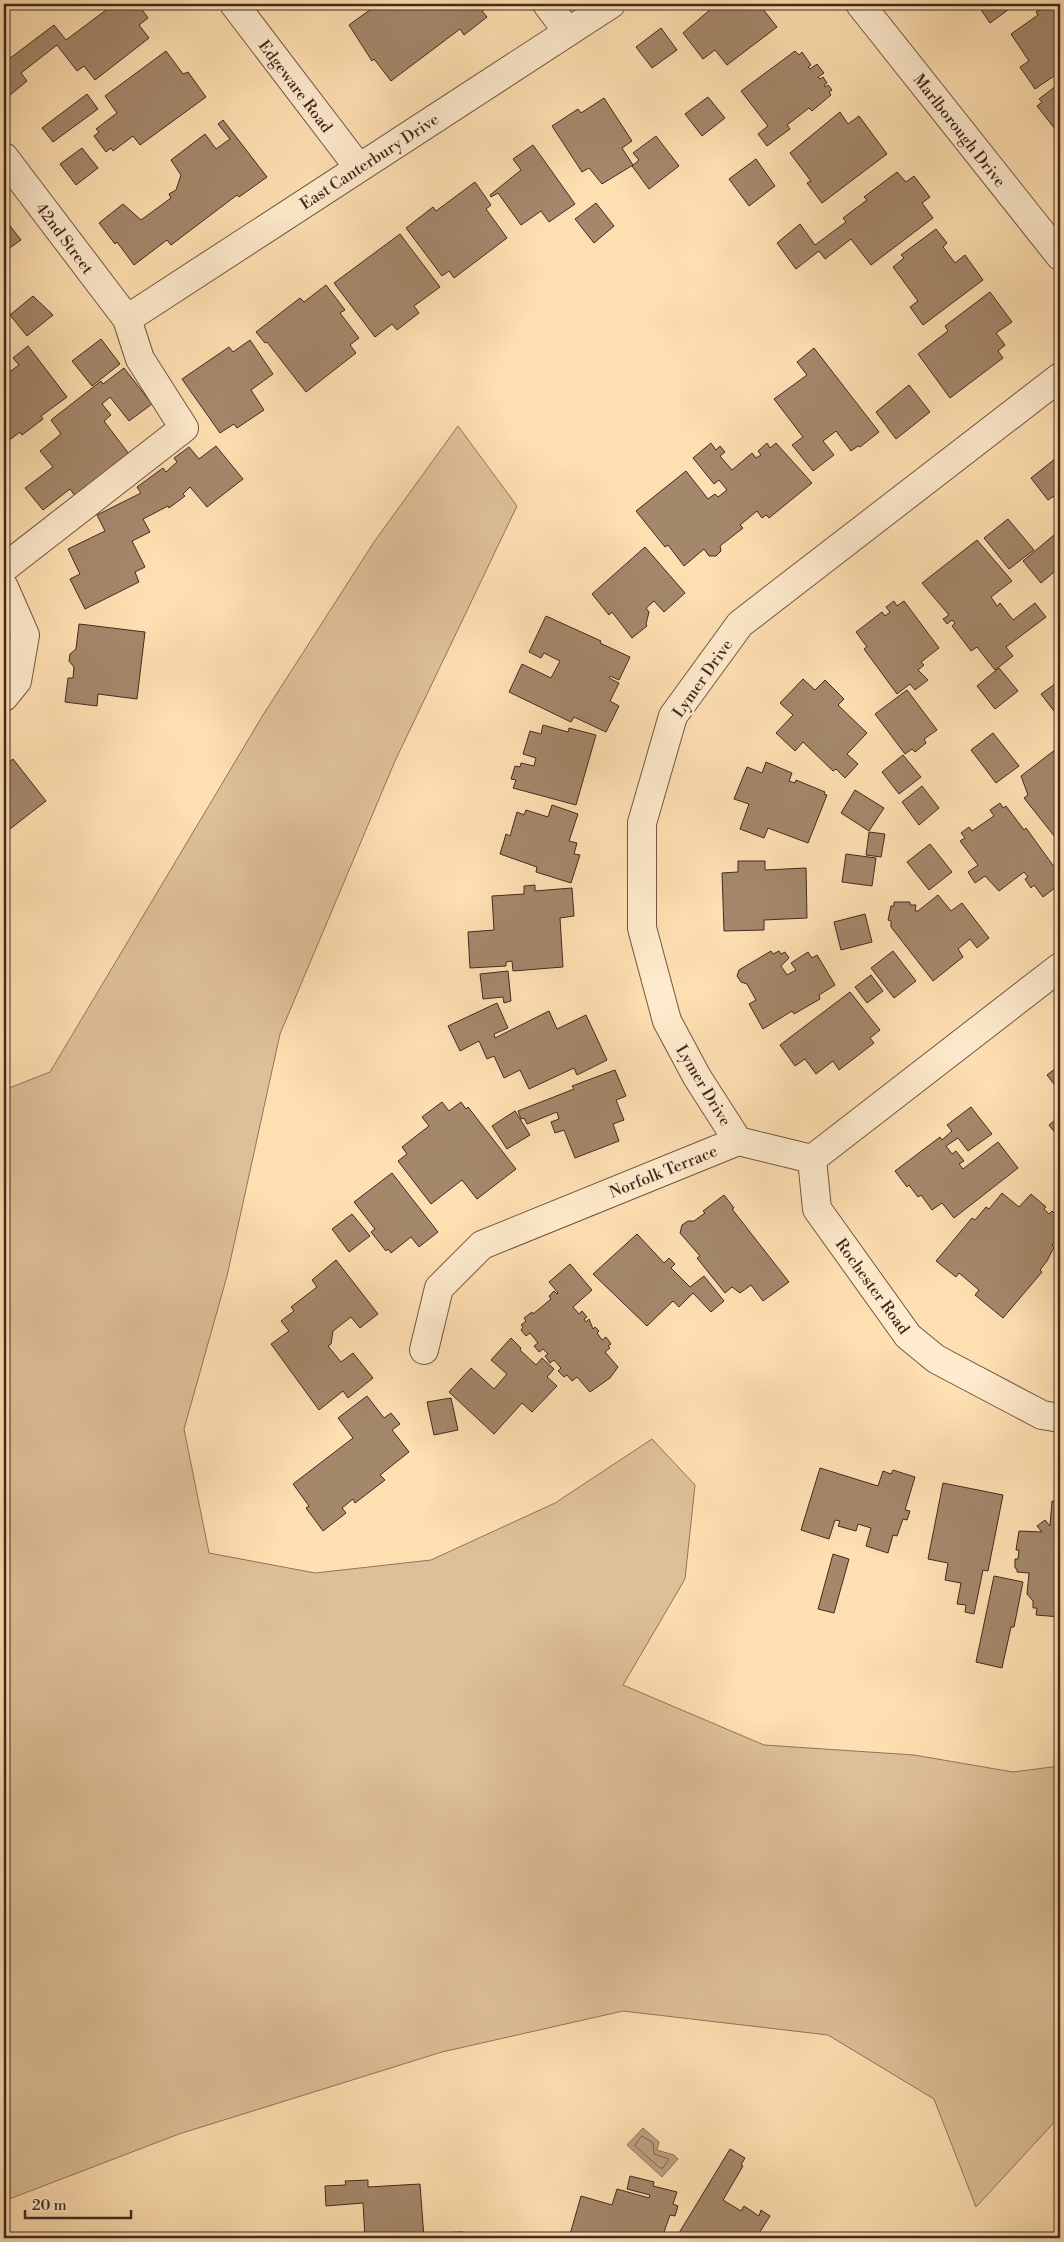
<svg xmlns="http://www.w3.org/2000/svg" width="1064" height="2242" viewBox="0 0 1064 2242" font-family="'Libre Bodoni',serif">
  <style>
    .green { fill: #dec098; stroke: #90745c }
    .water { fill: #bea180; stroke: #8d715a }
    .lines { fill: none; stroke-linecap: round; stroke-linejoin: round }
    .shore { stroke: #806550; stroke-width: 1 }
    .building { fill: #a4886b; stroke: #432920 }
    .minor-casing { stroke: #725644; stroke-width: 30 }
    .minor { stroke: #feeacc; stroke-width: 28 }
    .labels { text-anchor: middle; stroke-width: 5; stroke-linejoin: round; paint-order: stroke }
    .street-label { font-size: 16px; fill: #432920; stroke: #feeacc }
  </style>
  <rect width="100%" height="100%" fill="#fedfb1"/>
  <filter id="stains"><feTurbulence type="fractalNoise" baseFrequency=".004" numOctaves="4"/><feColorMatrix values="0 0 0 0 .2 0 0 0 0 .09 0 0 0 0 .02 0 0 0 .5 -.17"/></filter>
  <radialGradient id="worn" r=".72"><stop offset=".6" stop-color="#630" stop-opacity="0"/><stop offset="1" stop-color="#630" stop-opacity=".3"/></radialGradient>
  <path class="green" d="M458,426L517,506L395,761L280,1034L227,1276L184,1429L209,1553L315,1573L431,1560L555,1503L652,1439L695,1485L685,1579L623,1685L764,1745L914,1755L1013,1772L1060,1766V2116L976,2207L934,2099L828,2035L623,2011L442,2052L179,2134L4,2201V1090L50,1072L263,715L374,542Z"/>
  <path class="water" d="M643,2128L659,2142L657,2150L674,2155L678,2159L662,2177L627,2145Z"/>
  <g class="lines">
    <path class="shore" d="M642,2136L653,2143L654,2154L669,2159L663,2168H660L635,2146Z"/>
  </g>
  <path class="building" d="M114,4H134L136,6L138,4L148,18L139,25L149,38L95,80L84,66L77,71L57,45L21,73L27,81L4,100V58L7,56L9,59L54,25L66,40Z
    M378,4H424L427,8L433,4H492L482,11L487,17L464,35L460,29L391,81L374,59L372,61L349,25Z
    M711,4H759L777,27L727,65L715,50L703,59L683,33L712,8L710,5Z
    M977,4H1016L990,23Z
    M1055,4L1060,6V72L1035,89L1020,67L1029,61L1011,34L1038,15L1036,12L1046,6L1048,8Z
    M661,28L677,50L652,68L636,47Z
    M166,51L183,74L188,72L206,97L140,145L133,136L113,151L111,148L106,152L94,136L99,132L96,129L117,113L105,96Z
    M795,51L799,55L802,52L811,65L808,67L810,69L817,64L824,73L818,77L820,79L823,77L827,83L824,85L825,87L828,85L832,90L829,92L831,95L812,111L809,108L787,125L790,129L767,146L758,134L768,126L741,91Z
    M1060,83V125L1055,129L1037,106L1042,102L1039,99Z
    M87,94L98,109L53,142L42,128Z
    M708,97L725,118L702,136L685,114Z
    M604,98L632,141L622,148L633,165L602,184L589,168L582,172L552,126L578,109L581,113Z
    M840,112L848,124L859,116L887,154L822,203L807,183L811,181L790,153Z
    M223,120L267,177L239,197L237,195L171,245L167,240L134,265L117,242L115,244L99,223L123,204L141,220L171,198L169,194L176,190L181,175L171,160L205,134L216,149L230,139L218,124Z
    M656,136L679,166L649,189L632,166L639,160L633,153Z
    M533,145L575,204L549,222L541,211L521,225L498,193L491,197L490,195L521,170L513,159Z
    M82,148L98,168L76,185L60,164Z
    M756,159L775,186L749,206L729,179Z
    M897,172L906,182L914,176L930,197L922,203L933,218L871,265L851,239L825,259L819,251L796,269L777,243L800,224L815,245L846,222L843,218L867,200L864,197Z
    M475,182L491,205L486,209L507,238L454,278L449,271L442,276L406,228L433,207L436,211Z
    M596,203L614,226L594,243L575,219Z
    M4,218L21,240L4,252Z
    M936,229L947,243L943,247L955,263L965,255L983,280L923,325L910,307L918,301L893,267L904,258L901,255Z
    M400,234L440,287L414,306L419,313L397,330L392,324L375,337L334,283Z
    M326,285L345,310L340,313L359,338L350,345L356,353L306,392L267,342L265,343L256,332L300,298L304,302Z
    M990,292L1012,322L996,333L1005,345L998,351L1003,358L950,398L918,354L948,331L945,326Z
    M33,296L53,315L27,336L10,315Z
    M101,339L120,364L92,386L72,361Z
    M250,340L273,374L251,390L264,410L237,428L234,424L220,433L182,379L229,347L233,352Z
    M28,346L67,397L41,416L43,419L22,435L20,432L4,444V376L19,365L13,358Z
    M814,348L879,432L860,447L858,446L851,451L836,431L823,441L834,455L813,471L792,445L803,437L774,399L807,375L797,362Z
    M124,368L152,404L129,421L110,397L102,404L111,415L104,421L129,454L75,496L70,489L43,510L25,488L53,467L40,451L61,434L51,420L101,381L103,384Z
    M909,385L930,412L896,439L876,412Z
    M711,443L716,450L720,446L725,452L720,456L732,470L752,453L756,458L761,455L758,451L767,443L770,448L776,443L812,483L769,518L766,515L762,518L757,511L740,525L743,528L720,546L721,551L716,556H709L704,549L684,566L668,545L665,547L636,511L686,471L708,499L715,494L718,497L727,490L719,480L714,484L693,458Z
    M216,446L243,479L207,507L190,487L183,494L185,496L169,508L168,506L143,519L150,532L132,541L145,567L135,572L139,582L85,609L70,579L80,574L68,549L105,531L97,515L141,493L137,487L163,468L166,472L177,462L174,458L189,447L199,459Z
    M1060,455V498L1057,494L1048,500L1031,478Z
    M1008,519L1034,550L1009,569L984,538Z
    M1060,530V567L1041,583L1023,561Z
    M977,540L1012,581L991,597L997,606L1000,603L1013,620L1035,603L1046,617L1006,647L1013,656L995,670L977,647L971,651L952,626L955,623L952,620L947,624L943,619L949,615L922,583Z
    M645,547L685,593L664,612L654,601L646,608L649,612L646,624L647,626L632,638L612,612L609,615L592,594Z
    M894,601L897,606L904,601L939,648L921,662L924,665L918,670L928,680L915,690L910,684L897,694L864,649L867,647L856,632L882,612L885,616L890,612L886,607Z
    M546,616L601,641L600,643L630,657L619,680L610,676L609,678L619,683L610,701L619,706L606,732L574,717L571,722L509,692L522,664L551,678L560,661L544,653L541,658L529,652Z
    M79,624L145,632L137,699L98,694L97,706L65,702L68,678H73L74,667L69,661L70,654L76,649Z
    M999,668L1018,691L995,709L977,686Z
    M803,679L815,690L825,680L844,699L838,705L867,733L847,754L858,764L845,778L836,769L833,771L803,742L795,751L776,733L793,715L780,703Z
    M1055,684L1060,691V719L1041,694Z
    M907,690L937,730L924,739L926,743L915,752L912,749L905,754L875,714Z
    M543,725L568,732L569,728L596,735L576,805L513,788L516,780L511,779L515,766L520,767L521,763L534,766L536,758L523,754L530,731L541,734Z
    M993,733L1019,766L996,783L971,750Z
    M1060,746V841L1059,842L1024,798L1028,795L1021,776Z
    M903,755L921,777L899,794L882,772Z
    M13,759L46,801L10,829L7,825L4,827V766Z
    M766,762L792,773L789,781L795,783L796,780L825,792L824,794L827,795L808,843L768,828L764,838L740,829L749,804L734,799L747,767L762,773Z
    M922,786L939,808L919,825L902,802Z
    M855,790L884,808L869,831L841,813Z
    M1000,803L1003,808L1006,806L1024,830L1026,828L1060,875V884L1043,897L1034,885L1031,888L1025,879L1028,877L1024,872L999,891L985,876L975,883L968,872L978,865L960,841L965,838L961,833L969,827L972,831L994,816L990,810Z
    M552,805L578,814L569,841L577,843L574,854L580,855L571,883L536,872L537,867L500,854L506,834L510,836L517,812L524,815L526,810L548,817Z
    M869,832L885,834L881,857L866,855Z
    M930,844L952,872L929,890L907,862Z
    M846,854L876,858L872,886L842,882Z
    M738,861H765V870L806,868L807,918L764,920V930L724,931L722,873L738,872Z
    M535,885V891L572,888L574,916L560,918L563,967L513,971L512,961L506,962V966L470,968L468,932L494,930L492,896L524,894V886Z
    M938,895L951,911L962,903L989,938L977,948L970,939L958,949L963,957L933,981L891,927V921L888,920L891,906H894V902H910V905H916L915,911H918Z
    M865,914L872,942L841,950L834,922Z
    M771,951L773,954L779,951L781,954L785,952L789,958L781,966L787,975L796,970L791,963L808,952L812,958L817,955L835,985L819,995L820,999L794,1014L792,1011L763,1029L749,1004L756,1000L747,984L741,982L737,976L739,970Z
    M893,951L916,981L894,998L871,968Z
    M508,971L511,1001L504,1003L503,997L483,999L480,974Z
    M871,975L883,991L867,1003L855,987Z
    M850,992L880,1030L870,1038L874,1043L839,1070L833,1061L816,1074L805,1059L795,1066L780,1045Z
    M497,1003L508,1028L494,1034L495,1038L549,1011L557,1029L586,1015L607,1060L577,1075L574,1068L529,1089L520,1070L504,1078L494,1056L487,1059L479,1041L460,1051L448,1026Z
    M1060,1065V1092L1047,1075Z
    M615,1070L626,1096L616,1100L624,1120L613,1124L619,1141L575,1158L564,1130L555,1133L551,1122L559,1119L557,1112L527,1124L524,1118L521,1119L518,1111L574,1089L572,1086Z
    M442,1102L449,1111L461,1102L466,1109L468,1107L516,1169L477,1199L462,1180L431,1204L398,1161L407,1154L402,1147L429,1126L422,1117Z
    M971,1107L992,1134L968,1151L958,1138L946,1146L952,1154L956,1151L964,1161L959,1164L963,1169L998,1142L1018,1168L954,1218L942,1203L932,1210L921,1195L918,1197L909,1185L907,1187L895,1171L940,1137L942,1140L952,1131L947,1125Z
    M515,1111L530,1135L507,1149L492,1126Z
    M1060,1116V1139L1049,1125Z
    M392,1173L438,1232L419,1247L411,1237L391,1253L388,1249L386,1251L371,1232L375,1229L354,1202Z
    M1002,1193L1019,1207L1031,1194L1046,1207L1044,1209L1049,1214L1052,1211L1060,1219V1236L1052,1245L1054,1247L1047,1261L1040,1270L1042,1272L1003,1318L975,1295L979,1290L959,1273L956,1277L936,1261L972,1218L975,1220L986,1207L989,1209Z
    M724,1195L734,1208L732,1209L789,1282L763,1301L751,1285L740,1293L732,1287L725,1293L697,1258L700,1256L680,1233L682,1225L688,1221H694L705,1213L703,1211Z
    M352,1214L370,1236L349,1252L332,1229Z
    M637,1234L664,1263L669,1258L675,1264L671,1268L690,1287L704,1276L724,1301L711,1312L693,1293L679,1307L673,1301L647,1326L593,1274Z
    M336,1260L378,1314L360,1328L351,1317L333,1331L331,1344L328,1346L341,1362L353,1353L373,1378L348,1398L343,1391L319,1410L271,1344L289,1331L281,1321L294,1311L291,1307L317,1287L312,1280Z
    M570,1264L592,1290L573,1307L579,1314L582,1311L587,1317L584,1319L586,1322L589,1319L593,1329L595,1327L599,1331L597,1333L602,1340L606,1337L611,1344L608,1346L610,1348L605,1352L618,1367L610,1378L590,1392L577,1377L572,1381L567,1375L564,1377L558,1371L561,1368L554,1360L550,1363L545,1356L548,1354L543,1349L539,1352L534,1346L538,1343L530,1333L526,1336L521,1330L523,1327L521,1325L526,1321L524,1318L532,1312L533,1314L551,1299L549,1296L554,1291L557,1294L558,1293L549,1282Z
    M511,1338L521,1348L520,1350L536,1365L542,1358L554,1369L547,1377L557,1386L532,1412L522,1403L494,1434L449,1392L471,1368L494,1389L507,1374L491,1360Z
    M367,1396L384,1418L391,1413L400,1424L392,1430L409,1452L380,1475L385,1480L355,1503L353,1499L342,1508L346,1513L323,1531L306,1508L309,1506L293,1484L353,1438L338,1418Z
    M451,1398L458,1430L434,1435L427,1402Z
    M820,1468L878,1486L883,1471L891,1474L893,1470L915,1477L905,1510L910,1511L907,1520L903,1519L897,1536L893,1535L888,1553L866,1546L871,1528L858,1524L856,1531L838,1526L840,1521L835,1520L829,1539L801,1530Z
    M943,1483L1003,1495L988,1571L983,1570L974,1614L965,1612L966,1605L957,1604L961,1583L945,1580L948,1563L928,1559Z
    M1052,1501L1060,1502V1617L1036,1615L1037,1608H1033V1601L1027,1594L1029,1573L1017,1572V1569L1015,1568V1559H1018L1019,1550H1016L1019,1531L1042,1532L1037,1526L1045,1520L1050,1526Z
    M833,1554L849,1559L834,1613L818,1609Z
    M994,1576L1023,1582L1014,1627H1011L1002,1668L976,1662Z
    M730,2149L745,2158L741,2165L743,2166L723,2200L741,2211L744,2206L759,2216L761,2210L770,2216L756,2238H676Z
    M630,2176L654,2182L653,2186L677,2192L673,2204L678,2206L675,2216L670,2215L662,2238H569L581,2196L612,2205L617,2189L649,2198L650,2195L627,2189Z
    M368,2180V2187L420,2184L424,2238H365L363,2203L326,2206L325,2186L346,2185L345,2181Z
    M463,2232L464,2238H435V2233Z
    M361,2233V2238H332L331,2237Z
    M524,2236V2238H484Z"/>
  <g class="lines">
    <defs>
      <path id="minor" d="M234,4L359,168
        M547,4L568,32
        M860,4L1060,256
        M4,157L127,319L140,359L184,428L4,568
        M127,319L611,4
        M4,587L25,635L17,681L4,697
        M738,1141L697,1077L667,1021L642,928V823L673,716L740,624L1060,377
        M812,1159L817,1209L908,1336L936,1359L1042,1415L1060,1418
        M812,1159L1060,967
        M424,1350L439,1288L482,1245L738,1141L812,1159"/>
    </defs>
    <use href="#minor" class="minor-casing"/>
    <use href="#minor" class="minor"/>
  </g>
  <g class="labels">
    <g class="street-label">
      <text transform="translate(296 86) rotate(53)" y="6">Edgeware Road</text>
      <text transform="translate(960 130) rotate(52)" y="6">Marlborough Drive</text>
      <text transform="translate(369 161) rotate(-33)" y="6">East Canterbury Drive</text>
      <text transform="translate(65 238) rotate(53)" y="6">42nd Street</text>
      <text transform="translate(702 678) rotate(-55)" y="6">Lymer Drive</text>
      <text transform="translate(704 1085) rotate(59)" y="6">Lymer Drive</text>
      <text transform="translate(663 1171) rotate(-22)" y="6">Norfolk Terrace</text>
      <text transform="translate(873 1286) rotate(54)" y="6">Rochester Road</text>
    </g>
  </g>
  <rect width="1064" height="2242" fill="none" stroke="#fedfb1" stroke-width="20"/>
  <rect x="5" y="5" width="1054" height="2232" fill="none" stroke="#432920" stroke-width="2.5"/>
  <rect x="10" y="10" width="1044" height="2222" fill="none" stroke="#432920"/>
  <path d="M25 2210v8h106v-8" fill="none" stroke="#432920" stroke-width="2.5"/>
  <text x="32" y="2210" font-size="15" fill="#432920" stroke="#feeacc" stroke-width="4" paint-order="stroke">20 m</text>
  <rect width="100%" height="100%" filter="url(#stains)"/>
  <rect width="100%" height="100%" fill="url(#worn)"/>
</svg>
